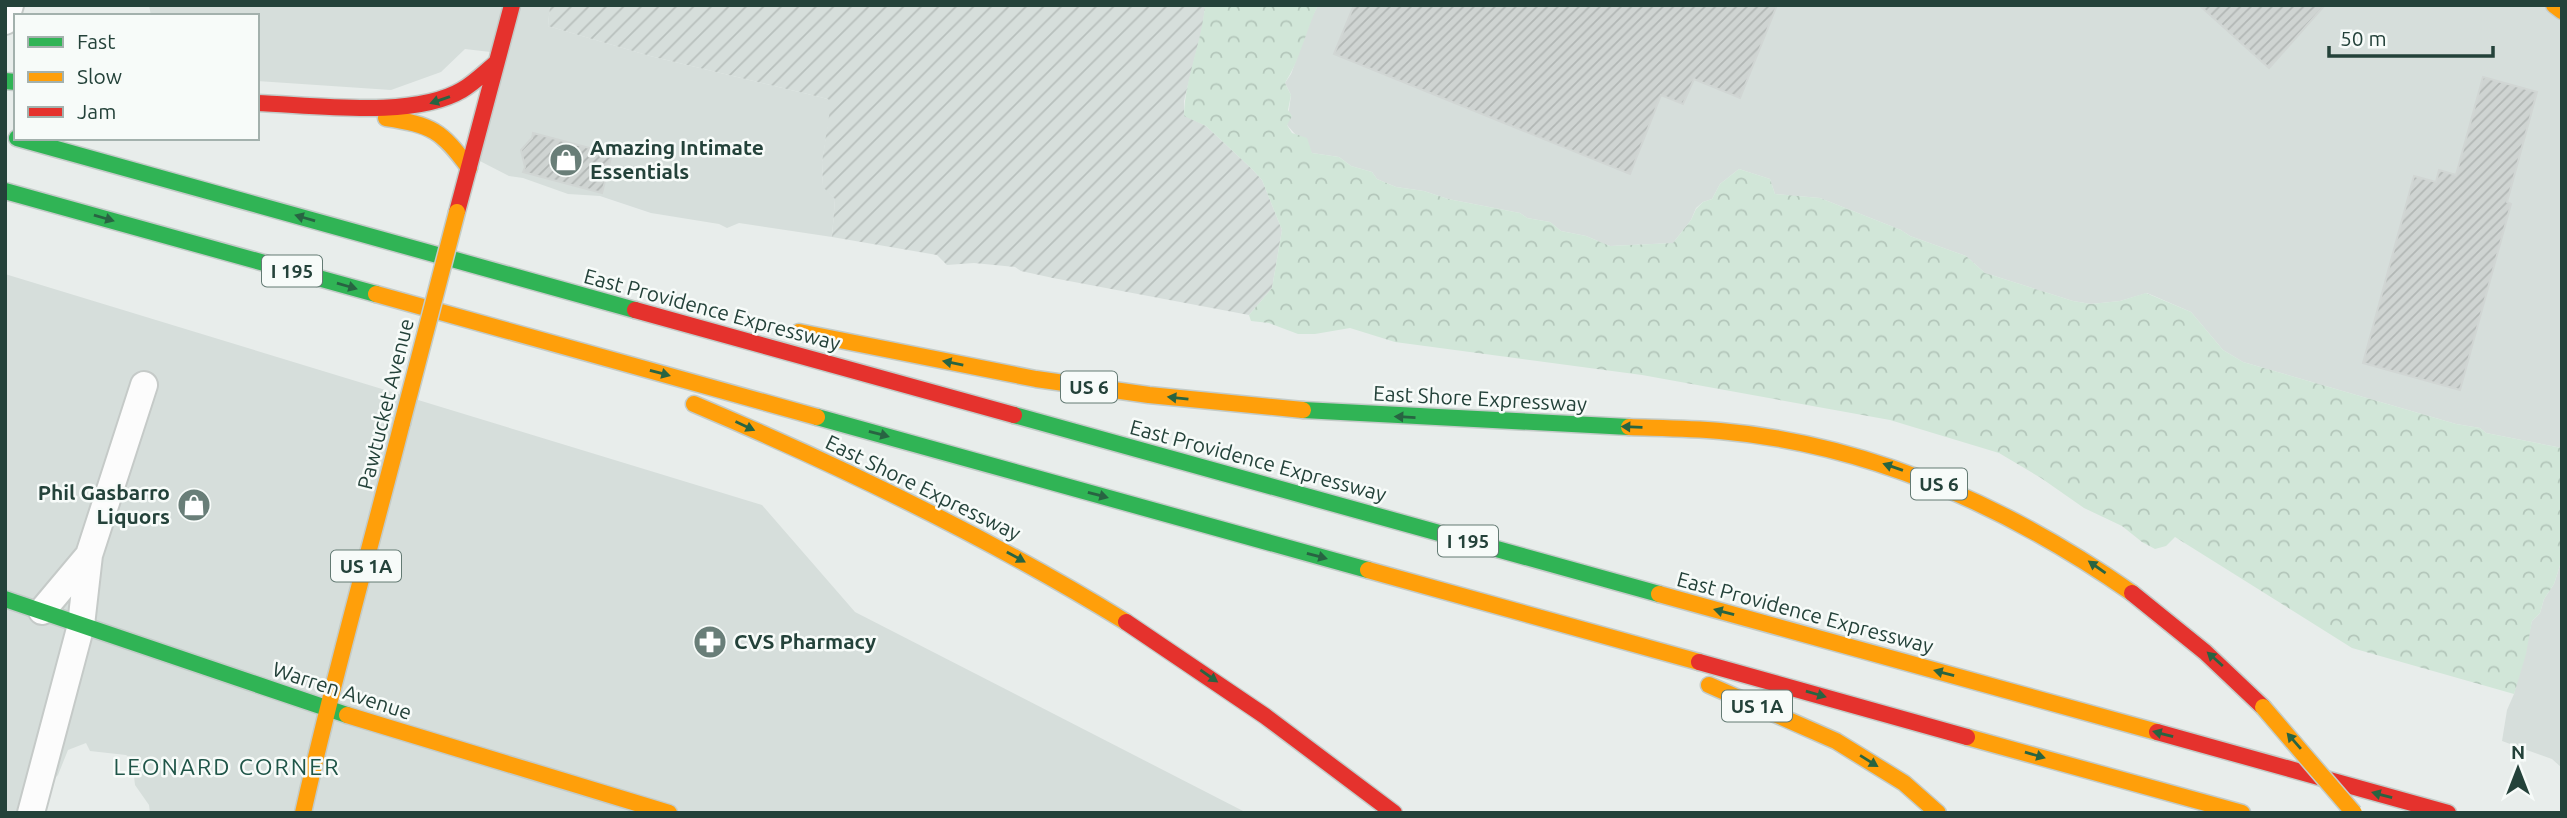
<svg xmlns="http://www.w3.org/2000/svg" width="2567" height="818" viewBox="0 0 2567 818" font-family="Ubuntu,sans-serif">
  <style>
    .built { fill: #d6dedb }
    .industrial { fill: url(#industrial-furrows) }
    .forest { fill: url(#forest-crowns) }
    .building { fill: url(#building-hatch); stroke: #d1d6d4; stroke-width: 2 }
    .lines { fill: none; stroke-linecap: round; stroke-linejoin: round }
    .street-casing { stroke: #c5cac8; stroke-width: 30 }
    .fast-casing { stroke: #c3cbc8; stroke-width: 19 }
    .slow-casing { stroke: #c3cbc8; stroke-width: 19 }
    .jam-casing { stroke: #c3cbc8; stroke-width: 19 }
    .street { stroke: #fcfcfc; stroke-width: 26 }
    .fast { stroke: #30b455; stroke-width: 16 }
    .slow { stroke: #ff9f0a; stroke-width: 16 }
    .jam { stroke: #e5322d; stroke-width: 16 }
    .slow-bridge-casing { stroke: #c3ccc9; stroke-width: 19; stroke-linecap: butt }
    .slow-bridge { stroke: #ff9f0a; stroke-width: 16 }
    .oneway { fill: #286442 }
    .labels { text-anchor: middle; stroke-width: 5; stroke-linejoin: round; paint-order: stroke }
    .shield { fill: #f7fbf9; stroke: #637a73; stroke-width: 2 }
    .shield-label { font-size: 19px; font-weight: bold; fill: #24423a }
    .poi-label { font-size: 21px; font-weight: bold; fill: #24423a; stroke: #f7fbf9; text-anchor: start }
    .street-label { font-size: 21px; fill: #24423a; stroke: #f7fbf9 }
    .neighbourhood-label { font-size: 23px; letter-spacing: 2px; fill: #1f5548; stroke: #f7fbf9 }
  </style>
  <defs>
    <pattern id="industrial-furrows" width="10" height="10" patternUnits="userSpaceOnUse" patternTransform="scale(1.75)"><rect width="10" height="10" fill="#d6dedb"/><path d="M-1 1l2-2M0 10L10 0M9 11l2-2" fill="none" stroke="#b8c0bd"/></pattern>
    <pattern id="forest-crowns" width="20" height="18" patternUnits="userSpaceOnUse" patternTransform="scale(1.75)"><rect width="20" height="18" fill="#d1e6d8"/><path d="M2 6a3 3 0 1 1 6 0M12 15a3 3 0 1 1 6 0" fill="none" stroke="#b3c6ba"/></pattern>
    <pattern id="building-hatch" width="6" height="6" patternUnits="userSpaceOnUse" patternTransform="scale(1.75)"><rect width="6" height="6" fill="#cfd4d2"/><path d="M-1 1l2-2M0 6l6-6M5 7l2-2" fill="none" stroke="#b2b7b5"/></pattern>
  </defs>
  <rect width="100%" height="100%" fill="#e8edeb"/>
  <path class="built" d="M149,5H550L548,26L650,56L828,99L832,103L822,162L823,186L835,199L832,237L739,223L727,228L719,224L651,213L600,196L568,194L523,178L509,176L474,158L499,53L465,49L441,72L391,90L257,81V16H151Z
    M1318,5H2562V448L2486,433L2480,428L2456,424L2243,362L2223,350L2191,312L2147,293L2120,301L2091,304L2073,301L1985,273L1966,256L1910,236L1901,230L1820,198L1775,194L1770,179L1739,169L1720,184L1712,199L1703,202L1696,208L1691,220L1673,243L1610,246L1586,236L1561,231L1550,222L1527,218L1520,213L1448,199L1424,191L1396,187L1377,179L1372,172L1351,166L1339,157L1312,153L1287,125L1291,95L1285,83L1291,74L1312,17Z
    M5,274L762,505L855,612L1247,813H150L149,805L135,785L132,759L126,755L90,751L86,743L68,750L58,775L54,779L45,770L30,813H5Z
    M2562,559V768L2552,759L2502,741L2507,710L2514,694L2532,621L2540,613L2544,599L2554,584Z"/>
  <path class="industrial" d="M550,5H1205L1203,25L1184,101V115L1206,126L1252,169L1262,180L1282,230L1272,288L1249,315L1053,278L1021,271L1015,267L974,263L947,265L937,255L832,237L835,199L823,187L822,162L831,103L828,99L650,56L548,26Z"/>
  <path class="forest" d="M1205,5H1318C1306,30 1300,60 1285,83L1291,95L1288,110L1292,116L1287,125L1292,133L1307,138L1312,153L1339,157L1351,166L1372,172L1377,179L1396,187L1424,191L1448,199L1520,213L1527,218L1550,222L1561,231L1586,236L1610,246L1673,243L1691,220L1696,209L1703,202L1712,199L1720,184L1739,169L1770,179L1775,194L1820,198L1901,230L1910,236L1966,256L1985,273L2073,301L2091,304L2120,301L2146,293L2191,312L2223,350L2243,362L2456,424L2480,428L2486,433L2562,448V559L2554,584L2544,599L2540,613L2532,621L2526,654L2514,694L2352,648L2175,537L2166,546L2155,549L2142,542L2122,526L2084,508L2041,478L1999,453L1890,420L1642,375L1395,342L1350,328L1315,334H1298L1269,323L1251,321L1249,315L1272,288L1282,230L1262,180L1252,169L1206,126L1184,116C1185,78 1202,42 1205,5Z"/>
  <path class="building" d="M1354,5H1777L1740,98L1694,79L1683,104L1661,95L1630,174L1334,54Z
    M2199,5H2325L2269,68Z
    M2483,77L2537,92L2507,202L2511,204L2460,390L2363,363L2414,176L2436,182L2439,170L2456,175Z
    M533,133L612,154L602,193L523,172L525,167L521,150L532,138Z"/>
  <g class="lines">
    <defs>
      <path id="street" d="M5,21L10,5
        M89,555L144,385
        M31,813L81,625L89,555L42,611"/>
      <path id="fast" d="M5,81L16,82
        M17,138L635,310
        M5,191L376,294
        M1303,410L1629,427
        M1014,415L1659,594
        M817,417L1368,570
        M5,599L347,715"/>
      <path id="slow" d="M2554,5L2562,11
        M386,118C432,125 441,130 469,168
        M376,294L817,417
        M799,332L1036,379L1149,395L1303,410
        M694,404C843,467 988,537 1126,622
        M1629,427C1659,428 1689,428 1720,431C1870,444 2010,508 2132,593
        M1368,570L1699,662
        M1659,594L2157,732
        M1709,685L1836,741L1904,783L1938,813
        M347,715L669,813
        M1967,737L2242,813
        M303,813C332,682 369,553 402,423"/>
      <path id="jam" d="M257,103C314,105 413,119 462,90C474,83 485,72 496,63
        M457,212L512,5
        M635,310L1014,415
        M2132,593L2205,652L2263,707
        M1126,622L1265,716L1394,813
        M1699,662L1967,737
        M2157,732L2448,813"/>
    </defs>
    <use href="#street" class="street-casing"/>
    <use href="#fast" class="fast-casing"/>
    <use href="#slow" class="slow-casing"/>
    <use href="#jam" class="jam-casing"/>
    <use href="#street" class="street"/>
    <use href="#fast" class="fast"/>
    <use href="#slow" class="slow"/>
    <use href="#jam" class="jam"/>
    <defs>
      <path id="slow-bridge" d="M402,423L457,212
        M2263,707L2354,813"/>
    </defs>
    <use href="#slow-bridge" class="slow-bridge-casing"/>
    <use href="#slow-bridge" class="slow-bridge"/>
  </g>
  <defs><path id="oneway-solid" d="M-6-.8H1V-3.2L6.5 0L1 3.2V.8H-6Z" transform="scale(1.75)"/></defs>
  <g class="oneway">
    <use href="#oneway-solid" transform="translate(440 100) rotate(161)"/>
    <use href="#oneway-solid" transform="translate(104 218) rotate(16)"/>
    <use href="#oneway-solid" transform="translate(305 218) rotate(-164)"/>
    <use href="#oneway-solid" transform="translate(347 286) rotate(16)"/>
    <use href="#oneway-solid" transform="translate(953 363) rotate(-169)"/>
    <use href="#oneway-solid" transform="translate(660 373) rotate(15)"/>
    <use href="#oneway-solid" transform="translate(1178 398) rotate(-174)"/>
    <use href="#oneway-solid" transform="translate(1405 417) rotate(-177)"/>
    <use href="#oneway-solid" transform="translate(745 426) rotate(25)"/>
    <use href="#oneway-solid" transform="translate(1632 427) rotate(-178)"/>
    <use href="#oneway-solid" transform="translate(879 434) rotate(15)"/>
    <use href="#oneway-solid" transform="translate(1893 467) rotate(-161)"/>
    <use href="#oneway-solid" transform="translate(1098 495) rotate(15)"/>
    <use href="#oneway-solid" transform="translate(1317 556) rotate(15)"/>
    <use href="#oneway-solid" transform="translate(1016 557) rotate(29)"/>
    <use href="#oneway-solid" transform="translate(2097 567) rotate(-145)"/>
    <use href="#oneway-solid" transform="translate(1724 612) rotate(-165)"/>
    <use href="#oneway-solid" transform="translate(2215 659) rotate(-138)"/>
    <use href="#oneway-solid" transform="translate(1944 673) rotate(-165)"/>
    <use href="#oneway-solid" transform="translate(1209 676) rotate(35)"/>
    <use href="#oneway-solid" transform="translate(1816 694) rotate(16)"/>
    <use href="#oneway-solid" transform="translate(2163 734) rotate(-165)"/>
    <use href="#oneway-solid" transform="translate(2294 741) rotate(-131)"/>
    <use href="#oneway-solid" transform="translate(2035 755) rotate(16)"/>
    <use href="#oneway-solid" transform="translate(1869 761) rotate(32)"/>
    <use href="#oneway-solid" transform="translate(2382 795) rotate(-165)"/>
  </g>
  <defs>
    <symbol id="shop-disc" viewBox="-11 -11 22 22"><circle r="9.5" fill="#697e78" stroke="#f7fbf9"/><path d="M-5-2.5h2.3a2.7 3.5 0 0 1 5.4 0H5L5.5 6h-11ZM-1.5-2.5h3a1.5 2.3 0 0 0-3 0Z" fill="#fff"/></symbol>
    <symbol id="pharmacy-disc" viewBox="-11 -11 22 22"><circle r="9.5" fill="#697e78" stroke="#f7fbf9"/><path d="M-2-6h4v4h4v4h-4v4h-4v-4h-4v-4h4Z" fill="#fff"/></symbol>
  </defs>
  <g fill-rule="evenodd">
    <use href="#shop-disc" x="547" y="141" width="38" height="38"/>
    <use href="#shop-disc" x="175" y="486" width="38" height="38"/>
    <use href="#pharmacy-disc" x="691" y="623" width="38" height="38"/>
  </g>
  <g class="labels">
    <g class="shield">
      <rect x="262" y="255.5" width="60" height="31" rx="5"/>
      <rect x="1061" y="371.5" width="56" height="31" rx="5"/>
      <rect x="1911" y="468.5" width="56" height="31" rx="5"/>
      <rect x="1438" y="525.5" width="60" height="31" rx="5"/>
      <rect x="331" y="550.5" width="70" height="31" rx="5"/>
      <rect x="1722" y="690.5" width="70" height="31" rx="5"/>
    </g>
    <g class="shield-label">
      <text x="292" y="278">I 195</text>
      <text x="1089" y="394">US 6</text>
      <text x="1939" y="491">US 6</text>
      <text x="1468" y="548">I 195</text>
      <text x="366" y="573">US 1A</text>
      <text x="1757" y="713">US 1A</text>
    </g>
    <g class="poi-label">
      <text x="590" y="155">Amazing Intimate<tspan x="590" dy="24">Essentials</tspan></text>
      <text x="170" y="500" text-anchor="end">Phil Gasbarro<tspan x="170" dy="24">Liquors</tspan></text>
      <text x="734" y="649">CVS Pharmacy</text>
    </g>
    <g class="street-label">
      <text transform="translate(712 310) rotate(15)" y="7">East Providence Expressway</text>
      <text transform="translate(1480 399) rotate(3)" y="7">East Shore Expressway</text>
      <text transform="translate(386 404) rotate(-76)" y="7">Pawtucket Avenue</text>
      <text transform="translate(1258 461) rotate(15)" y="7">East Providence Expressway</text>
      <text transform="translate(923 488) rotate(26)" y="7">East Shore Expressway</text>
      <text transform="translate(1805 613) rotate(15)" y="7">East Providence Expressway</text>
      <text transform="translate(342 691) rotate(18)" y="7">Warren Avenue</text>
    </g>
    <g class="neighbourhood-label">
      <text x="227" y="775">LEONARD CORNER</text>
    </g>
  </g>
  <rect width="2567" height="818" fill="none" stroke="#24423a" stroke-width="14"/>
  <rect x="14" y="14" width="245" height="126" fill="#f7fbf9" stroke="#a3b1ad" stroke-width="2"/>
  <rect x="28" y="37" width="35" height="10" fill="#30b455" stroke="#a3b1ad" stroke-width="2"/>
  <text x="77" y="49" font-size="21" fill="#24423a">Fast</text>
  <rect x="28" y="72" width="35" height="10" fill="#ff9f0a" stroke="#a3b1ad" stroke-width="2"/>
  <text x="77" y="84" font-size="21" fill="#24423a">Slow</text>
  <rect x="28" y="107" width="35" height="10" fill="#e5322d" stroke="#a3b1ad" stroke-width="2"/>
  <text x="77" y="119" font-size="21" fill="#24423a">Jam</text>
  <g transform="translate(2518 769)" stroke="#f7fbf9" stroke-width="5" paint-order="stroke">
  <path d="M0-5L12 26L0 18L-12 26Z" fill="#24423a"/>
  <text y="-10" font-size="19" font-weight="bold" text-anchor="middle" fill="#24423a">N</text>
  </g>
  <path d="M2329 46v10h164v-10" fill="none" stroke="#24423a" stroke-width="3.5"/>
  <text x="2340" y="46" font-size="21" fill="#24423a" stroke="#f7fbf9" stroke-width="5" paint-order="stroke">50 m</text>
</svg>
